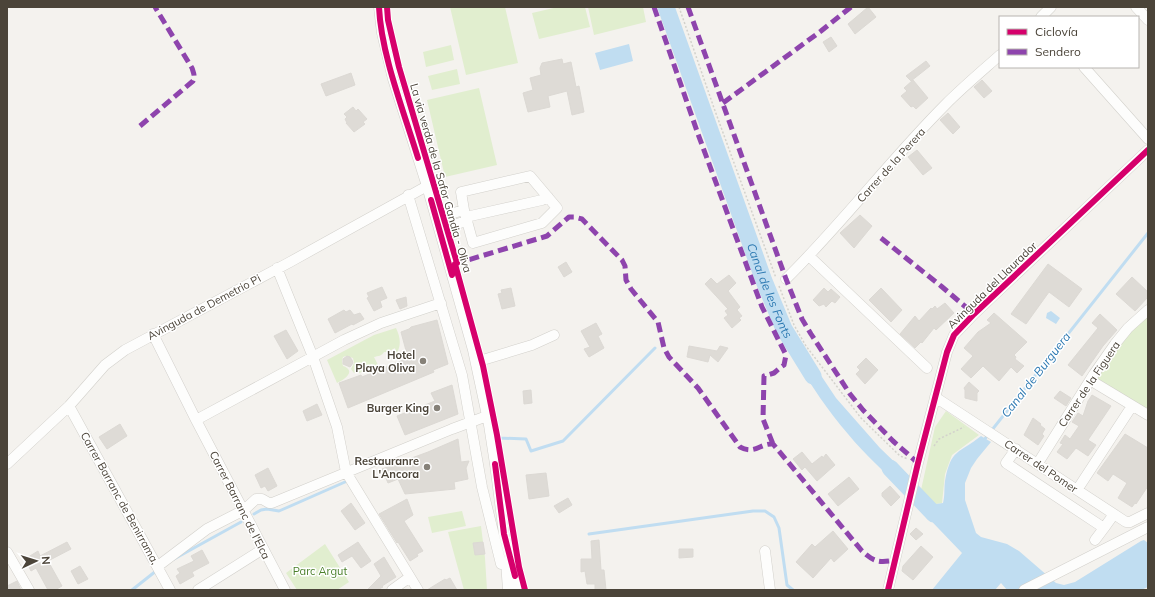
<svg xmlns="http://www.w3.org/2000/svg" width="1155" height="597" viewBox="0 0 1155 597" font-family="Mulish,sans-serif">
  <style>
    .green { fill: #e1eecf }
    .water { fill: #c0ddf1 }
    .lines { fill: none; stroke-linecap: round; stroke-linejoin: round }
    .stream { stroke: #c0ddf1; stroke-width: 3 }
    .river { stroke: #c0ddf1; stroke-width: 17 }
    .building { fill: #dedbd6; stroke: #dcd9d4 }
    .minor-casing { stroke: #d2d0cb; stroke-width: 11 }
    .path { stroke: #d3d2cc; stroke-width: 1.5; stroke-dasharray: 2 2; stroke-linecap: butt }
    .minor { stroke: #fdfdfc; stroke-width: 10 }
    .quiet { stroke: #8e44ad; stroke-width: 5; stroke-dasharray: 10 5; stroke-linecap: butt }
    .cycleway-casing { stroke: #fff; stroke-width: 8 }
    .cycleway { stroke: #d6006c; stroke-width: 6 }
    .poi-dot { fill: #868178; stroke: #fff; stroke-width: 1.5 }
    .labels { text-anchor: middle; stroke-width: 3; stroke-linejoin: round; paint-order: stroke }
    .street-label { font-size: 11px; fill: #4b4439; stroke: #fff }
    .poi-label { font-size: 11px; font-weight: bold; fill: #4b4439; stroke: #fff; text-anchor: end }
    .park-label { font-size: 11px; fill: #4a7f2a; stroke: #fff }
    .water-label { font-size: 12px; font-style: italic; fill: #2e7ab2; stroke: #fff }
  </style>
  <rect width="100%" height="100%" fill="#f4f2ee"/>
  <path class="green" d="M450,7H505L518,63L466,75Z
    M558,7H585L590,27L539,39L532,13Z
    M588,7H643L646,22L594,35Z
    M451,45L454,60L426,67L423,52Z
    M457,69L460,84L432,90L428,76Z
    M479,88L497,165L445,177L427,100Z
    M1148,313V411L1096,379L1111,353Z
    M396,328C400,336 402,346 396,354L395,348L388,352H384C382,356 378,356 374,357L378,365L359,373H354L351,369L354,363L353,358L346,356L343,357L342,361L343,366C357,371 344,380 337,383L327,360L374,335Z
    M946,411L979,435L952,455L945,474L942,503L936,504L933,503L921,490L935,427Z
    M462,511L466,526L432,533L428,517Z
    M481,526L485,558L487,590H464L448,532Z
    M325,544L349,582L337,590H297L286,573Z"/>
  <path class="water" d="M629,44L633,61L600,70L595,53Z
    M1051,311L1060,318L1056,324L1046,318L1047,313Z
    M806,353L836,398L880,448L908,475L904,491C885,472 865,455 848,434C828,411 811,385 795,359Z
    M981,436L991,442L977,459L971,468L965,483V500L976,533L981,537L1007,544L1019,551L1056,583L1064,585L1075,582L1141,541L1144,540L1148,543V587L1141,590H1007L1001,583L995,590H932L962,553L916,505L921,490L934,503L936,504L943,503C945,496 944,488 945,481C951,448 959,454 981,436Z"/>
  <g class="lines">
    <path class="stream" d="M494,433L498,438L526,439L531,451L563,441L655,348
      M984,440L1148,233
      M254,514L261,510L267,509L279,511L345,482
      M589,534L753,511H765L774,517L779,528L787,585L793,590
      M174,559L241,522
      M132,590L156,571"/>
    <g class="river">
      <path id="s1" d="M666,7L764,281L784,329L813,376"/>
      <path d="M890,468L934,514"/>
    </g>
  </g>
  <path class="building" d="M868,7L876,17L855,34L848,24Z
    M831,37L837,46L829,52L823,42Z
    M562,59L563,64L571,62L576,87L579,86L584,112L572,115L567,91L548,96L550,107L528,112L523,93L533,90L530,78L541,75L540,68L542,63Z
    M926,61L930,66L911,81L906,76Z
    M351,73L355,85L326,96L321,84Z
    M913,80L928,98L916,109L913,106L911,107L901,96L907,91L904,88Z
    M982,80L992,91L984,98L974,87Z
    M353,107L356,111L358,109L367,119L363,122L365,124L354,132L346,123H347L345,119L347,117L344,114Z
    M948,113L960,127L953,134L940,120Z
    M917,150L932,168L923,175L908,157Z
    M860,215L872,226L854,248L840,233Z
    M566,262L572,272L564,277L558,267Z
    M1048,264L1082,289L1069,307L1049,292L1026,324L1011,314Z
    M729,275L736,283L728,291L740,307L737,310L742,316L739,318L741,320L732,328L724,318L728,315L725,311L728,309L705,284L711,278L717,284Z
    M1132,277L1148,292V297L1135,311L1116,294Z
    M382,287L387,298L380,301L382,307L374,311L367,298L369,297L367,293Z
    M511,288L515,306L502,309L498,294L502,293L501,290Z
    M824,288L828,292L831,289L840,297L835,303L832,301L826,307L824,304L819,306L813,300Z
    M881,288L902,310L891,322L869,300Z
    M406,297L407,306L400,309L396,300Z
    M945,303L954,313L936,330L934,328L922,343L921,342L915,348L900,334L915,316L919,321L931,308L932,309L935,306L937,309Z
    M344,310L346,312L350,310L354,315L360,313L364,319L353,325L352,324L335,333L328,319Z
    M994,313L1027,342L1014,355L1016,357L1015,359L1024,366L1017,373L1011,367L999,381L983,366L971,378L961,369L973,356L964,348L978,332L991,323L987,320Z
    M1100,314L1117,330L1103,346L1082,376L1068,365L1098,328L1092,323Z
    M437,320L448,364L433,370L434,372L348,408L339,383L361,375L362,377L408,358L401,332L409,329L411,327Z
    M596,323L602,334L598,336L604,348L589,357L584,349L590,347L581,331Z
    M286,330L298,351L287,359L274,336Z
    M689,346L717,351L720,346L728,348L718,362L710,355L708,362L687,357Z
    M347,356L350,357L352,360L353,363L350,367L343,364V359Z
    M866,358L878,370L865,384L856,374L860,370L857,367Z
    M969,382L979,391L977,393V401L965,398V390L964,388Z
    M452,385L458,414L405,435L397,416L435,401L431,393Z
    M531,390L532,403L524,404L523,391Z
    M1060,391L1071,398L1066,406L1054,398Z
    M1092,395L1111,406L1088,440L1096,445L1088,456L1076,448L1067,459L1057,452L1063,444L1060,443L1065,435L1070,439L1079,426L1072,422L1078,413L1083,416L1088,401Z
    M317,404L322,415L307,421L303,411Z
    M1033,418L1041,424L1040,425L1045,429L1042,434L1044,436L1038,445L1024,435Z
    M120,424L127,436L107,449L99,437Z
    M1125,434L1148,448V486L1136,504L1135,503L1132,507L1118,498L1127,483L1113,474L1108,481L1097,473Z
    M458,439L461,462L469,461L466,468L468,479L454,482L455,489L405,494L398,479L388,483L382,469L428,452Z
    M802,452L812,464L822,456L823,458L826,454L835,465L817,481L805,467L802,470L793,459Z
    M268,468L277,486L268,491L265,486L261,488L255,475Z
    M546,473L549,496L529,499L526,475Z
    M849,477L859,489L838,506L828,494Z
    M890,486L900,497L891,506L882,496V493Z
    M568,498L572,505L559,513L554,506Z
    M407,499L413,515L404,521L423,551L417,554L418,556L410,561L398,542L397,543L379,514Z
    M351,503L365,523L355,530L341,511Z
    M916,528L923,534L916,540L910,534Z
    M833,531L848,549L834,562L831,558L813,578L796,562L812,544L815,547Z
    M599,540L601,570H604L606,590H595V584H587L585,571L581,572V559H592L591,541Z
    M67,542L71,549L48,561L62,586L55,590H48L36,568L31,571L25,559L38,551L40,556Z
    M358,542L371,561L361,568L352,556L342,562L338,555Z
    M483,542L485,554L475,555L473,543Z
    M921,546L933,557L913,580L902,571L903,566Z
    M679,549H693V557L679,558Z
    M202,550L209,563L192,572L194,576L180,584L176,576L180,573L177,569L194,561L191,556Z
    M384,557L396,577L382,586L383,587L377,590H367L381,576L374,564Z
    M80,566L88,579L78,584L71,571Z
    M450,578L457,590H427L445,579L446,580Z
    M17,581L21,590H7V586Z"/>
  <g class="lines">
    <defs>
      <path id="minor" d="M379,7L382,33L393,79L427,186L473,350L489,425L495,464L504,534L518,590
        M1136,7L1148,20
        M1041,17L1051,7
        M1084,67L1148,139
        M530,176L557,208L542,223L473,243L464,210L461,192Z
        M408,195L462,375L482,487L501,564
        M466,217L542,200L548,197
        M436,218L464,210
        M439,229L467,221
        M809,256L927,368
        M277,268L313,357L337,427L346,472L418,590
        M786,279C842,224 890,160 946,104C963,87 982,71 1000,55
        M153,334L196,420L344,340L381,323L441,303
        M476,362L532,345L554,335
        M1090,380L1148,415
        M935,397L1126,522H1130L1148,513
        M69,406L170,590
        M196,420L285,590
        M1016,449L1006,463L1104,528L1114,514
        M1038,463L1094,374L1115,344L1128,328L1148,310
        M7,464L69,406L105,365L125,350L290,262L427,186
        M1077,490L1132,406
        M1095,540L1104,528
        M765,551L770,590
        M7,552L29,590
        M506,562L508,590
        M158,566L207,529L244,510L256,499H262L269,503H272L452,429L487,416
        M198,590L263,549
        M392,590L410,577
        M888,590L918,463L947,352L954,335L974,314L1148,150
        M1024,590L1148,527"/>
    </defs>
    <use href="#minor" class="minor-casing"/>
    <path class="path" d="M679,7L714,108L776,278
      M779,286L794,325L806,346L861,418L900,456L908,459
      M934,446L939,439L964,427"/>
    <use href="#minor" class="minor"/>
    <path class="quiet" d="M654,7L698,134L762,307L786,355L784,365L781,367L774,373L764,376L763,419L773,444
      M688,7L786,279L802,319L811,334L850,394L863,410L893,441L918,463
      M723,103L821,31L851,7
      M140,126L193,81C195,76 194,74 192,68L155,7
      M881,238L941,286L974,314
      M455,264L547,236L569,217H574L582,219L622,260L625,266L626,280L631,289L658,322L664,348L669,357L698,388L740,447C755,455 760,443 773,444L862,551C874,562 879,563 895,560"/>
    <defs>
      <path id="cycleway" d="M379,7C381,54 404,112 418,158
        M387,7L388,20L399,67L457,263L455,264L483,366L497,435L519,567L525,590
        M431,200L452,275
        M495,464L504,534L515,576
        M888,590L918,463L947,352L954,335L974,314L1148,150"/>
    </defs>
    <use href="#cycleway" class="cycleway-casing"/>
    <use href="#cycleway" class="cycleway"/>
  </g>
  <g class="poi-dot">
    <circle cx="423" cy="361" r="4"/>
    <circle cx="437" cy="408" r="4"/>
    <circle cx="427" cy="467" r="4"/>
  </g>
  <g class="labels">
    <g class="street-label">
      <text transform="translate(891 165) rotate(-48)" y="4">Carrer de la Perera</text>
      <text transform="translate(441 178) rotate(74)" y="4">La via verda de la Safor Gandia - Oliva</text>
      <text transform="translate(992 285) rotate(-44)" y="4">Avinguda del Llaurador</text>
      <text transform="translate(204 307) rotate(-28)" y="4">Avinguda de Demetrio Pi</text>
      <text transform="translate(1089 384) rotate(-56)" y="4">Carrer de la Figuera</text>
      <text transform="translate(1041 466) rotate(34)" y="4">Carrer del Pomer</text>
      <text transform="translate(120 498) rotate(61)" y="4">Carrer Barranc de Benirrama,</text>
      <text transform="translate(240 505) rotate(63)" y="4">Carrer Barranc de l'Elca</text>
    </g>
    <g class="poi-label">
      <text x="415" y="359">Hotel<tspan x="415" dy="13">Playa Oliva</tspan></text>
      <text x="429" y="412">Burger King</text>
      <text x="419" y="465">Restauranre<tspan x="419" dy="13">L'Ancora</tspan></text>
    </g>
    <g class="park-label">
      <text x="320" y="575">Parc Argut</text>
    </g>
    <g class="water-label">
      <text dy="4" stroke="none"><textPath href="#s1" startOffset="302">Canal de les Fonts</textPath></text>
      <text transform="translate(1036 375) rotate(-52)" y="4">Canal de Burguera</text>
    </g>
  </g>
  <rect width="1155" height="597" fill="none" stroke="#4b4439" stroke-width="16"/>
  <rect x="999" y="16" width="140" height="52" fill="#ffffff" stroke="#b7b4b0"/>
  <rect x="1007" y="29" width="20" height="6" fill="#d6006c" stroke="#b7b4b0"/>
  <text x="1035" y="36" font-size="12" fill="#4b4439">Ciclovía</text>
  <rect x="1007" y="49" width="20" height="6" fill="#8e44ad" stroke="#b7b4b0"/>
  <text x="1035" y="56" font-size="12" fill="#4b4439">Sendero</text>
  <g transform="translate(36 561) rotate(86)" stroke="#ffffff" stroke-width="3" paint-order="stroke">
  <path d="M0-3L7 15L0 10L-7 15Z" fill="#4b4439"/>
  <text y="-6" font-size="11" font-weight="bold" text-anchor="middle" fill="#4b4439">N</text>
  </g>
</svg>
